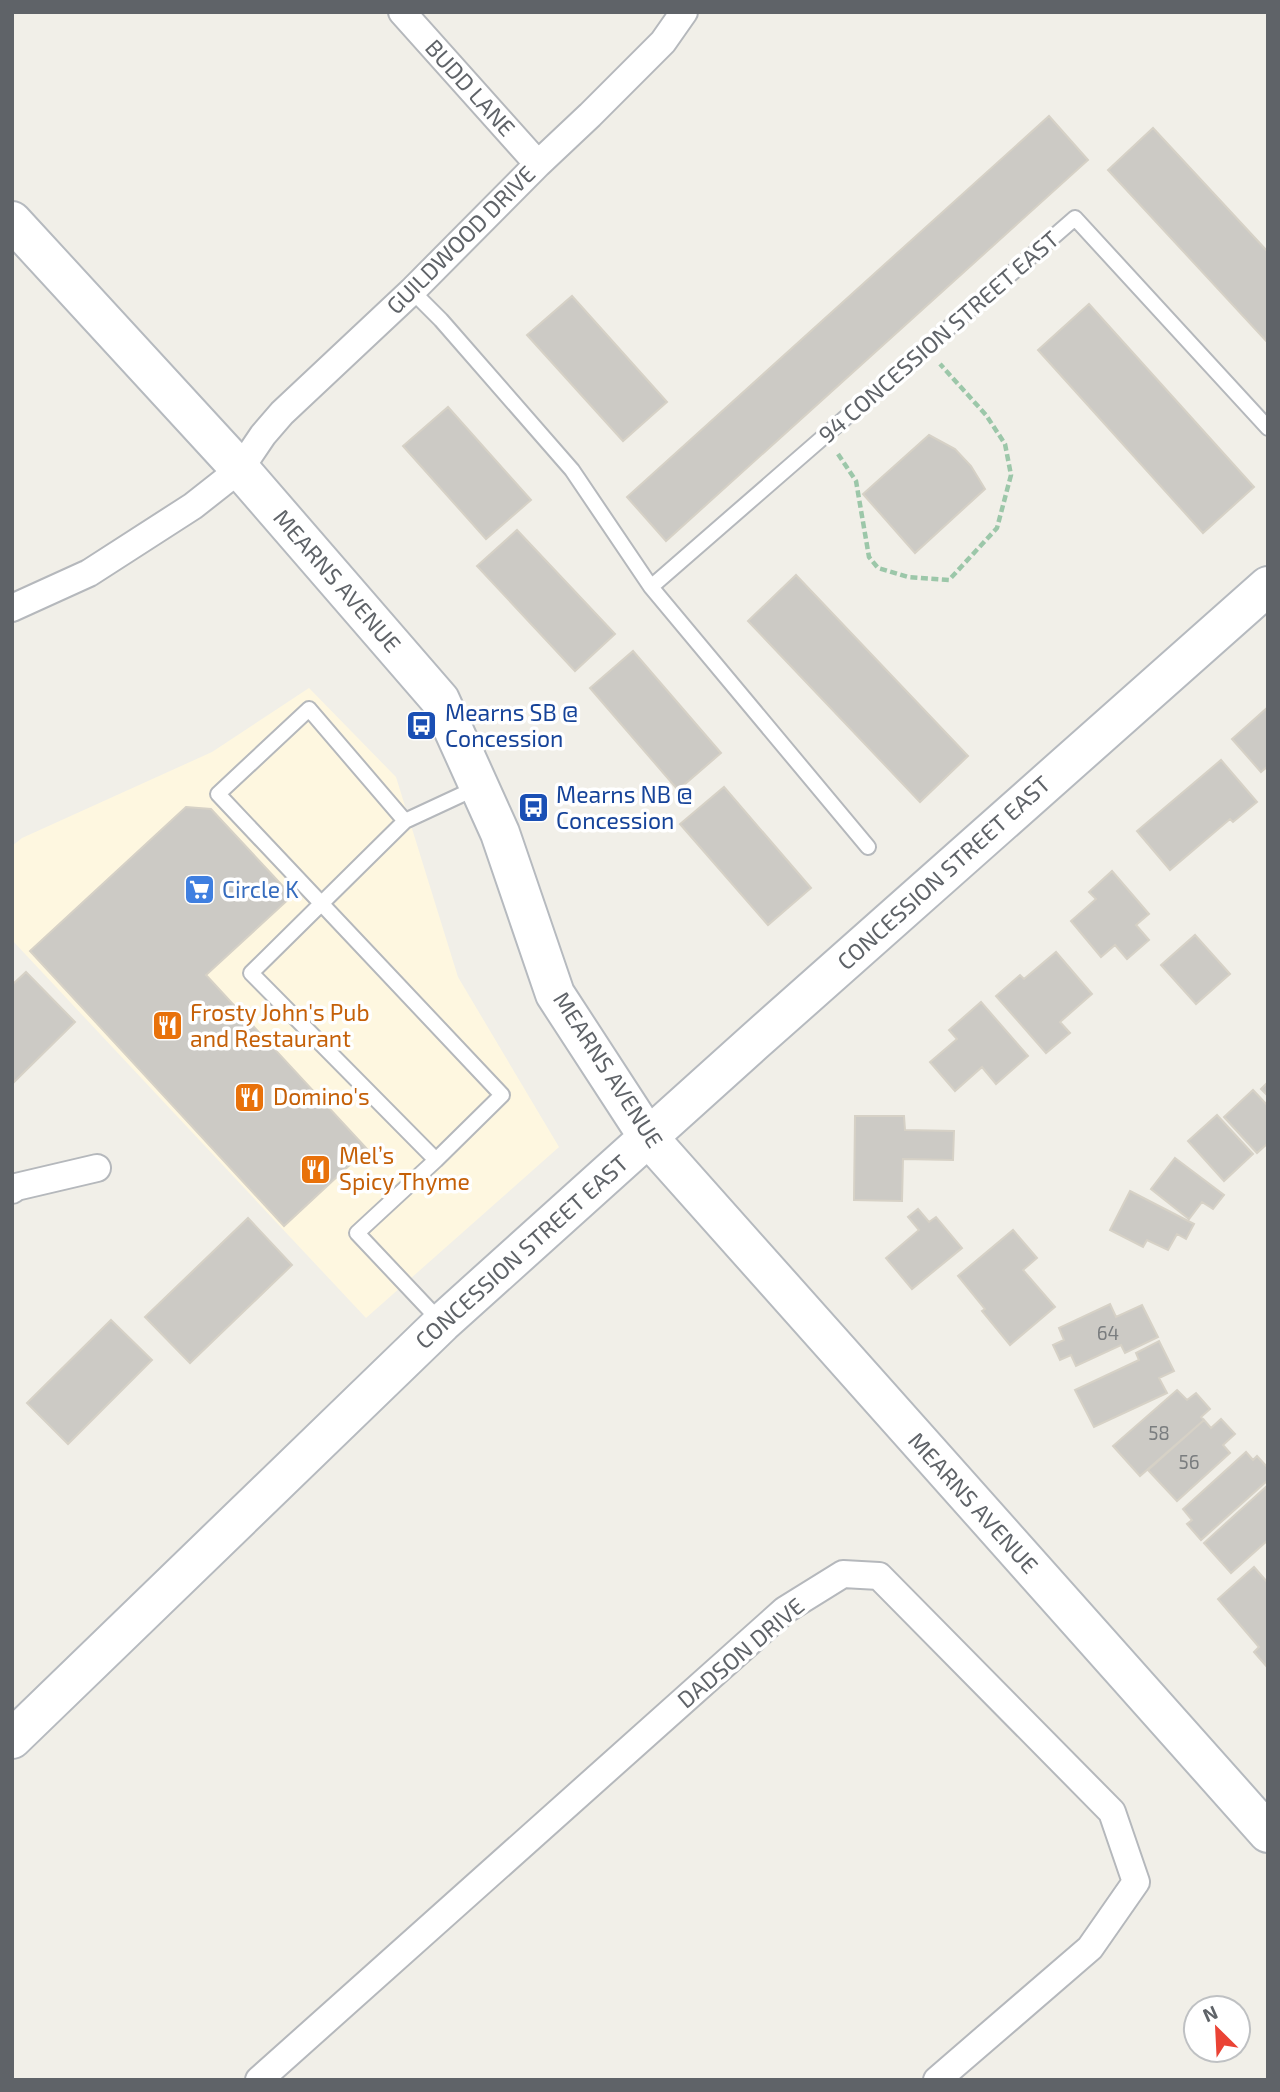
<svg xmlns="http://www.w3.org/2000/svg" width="1280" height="2092" viewBox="0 0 1280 2092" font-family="'Exo 2',sans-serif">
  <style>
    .commercial { fill: #fef7e0 }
    .building { fill: #cccac5; stroke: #d6d1c6; stroke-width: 2 }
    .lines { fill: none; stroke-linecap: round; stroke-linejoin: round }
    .lane-casing { stroke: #b5b8bc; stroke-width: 18 }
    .street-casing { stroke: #b5b8bc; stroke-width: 30 }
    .secondary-casing { stroke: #b6babf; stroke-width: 42 }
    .path { stroke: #9cc7a9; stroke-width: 4.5; stroke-dasharray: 7 3.5; stroke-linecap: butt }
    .lane { stroke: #fff; stroke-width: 14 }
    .street { stroke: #fff; stroke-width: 26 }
    .secondary { stroke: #fff; stroke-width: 38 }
    .labels { text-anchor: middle; stroke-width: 7; stroke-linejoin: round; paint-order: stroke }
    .number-label { font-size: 19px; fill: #7a7d7f }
    .street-label { font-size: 23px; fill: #5f6368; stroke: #fff }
    .transit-label { font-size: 23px; fill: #164399; stroke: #fff; text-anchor: start }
    .shop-label { font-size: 23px; fill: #366cbe; stroke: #fff; text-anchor: start }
    .food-label { font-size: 23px; fill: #c56008; stroke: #fff; text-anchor: start }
  </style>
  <rect width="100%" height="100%" fill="#f1efe8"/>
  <path class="commercial" d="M309,688L396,777L458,977L559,1147L366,1318L12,940V846L22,838L212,752Z"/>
  <path class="building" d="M1049,116L1088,160L666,541L627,497Z
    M1153,128L1268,252V343L1108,170Z
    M572,296L667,402L623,441L527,335Z
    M1089,304L1254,487L1203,533L1038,350Z
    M448,407L531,500L486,539L403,446Z
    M929,435L955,449L971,466L985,489L915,553L863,494Z
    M517,530L615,634L575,671L477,566Z
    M796,575L968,756L920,802L748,621Z
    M633,651L721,753L678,790L590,688Z
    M1268,707V766L1261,772L1232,739Z
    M1221,760L1257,802L1233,822L1230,819L1170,870L1137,831Z
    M724,787L811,888L768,925L680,824Z
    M186,807L211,809L292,896L206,975L367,1149L284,1226L30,951Z
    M1112,871L1149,914L1136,925L1149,940L1127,959L1115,945L1101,957L1071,921L1096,899L1089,892Z
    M1195,935L1230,974L1196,1004L1161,965Z
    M1056,952L1092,994L1060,1022L1070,1033L1046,1053L996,996L1020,975L1024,979Z
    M26,972L75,1022L12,1084V985Z
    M981,1002L1028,1056L996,1084L982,1067L955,1091L930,1062L957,1039L949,1030Z
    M1268,1082V1096L1261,1089Z
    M1253,1090L1268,1106V1143L1257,1153L1224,1117Z
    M1217,1115L1253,1154L1224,1181L1188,1141Z
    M855,1116H904L905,1130L954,1131L953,1160L903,1159L902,1201L854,1200Z
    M1175,1158L1224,1195L1213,1209L1202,1202L1189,1219L1151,1189Z
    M1130,1191L1194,1224L1186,1239L1177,1234L1168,1250L1147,1240L1143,1247L1110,1230Z
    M918,1209L929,1222L936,1217L962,1248L912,1289L886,1258L919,1230L908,1217Z
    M248,1218L292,1265L190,1363L145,1317Z
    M1013,1230L1037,1258L1023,1270L1055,1307L1010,1345L982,1311L985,1309L958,1276Z
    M1110,1304L1116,1317L1142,1305L1158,1337L1125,1353L1121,1345L1076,1366L1071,1355L1060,1360L1053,1345L1064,1340L1059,1328Z
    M111,1320L152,1360L68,1444L27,1403Z
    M1159,1341L1174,1371L1159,1378L1167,1393L1094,1427L1075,1390L1139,1360L1136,1353Z
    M1177,1390L1187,1400L1196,1393L1210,1409L1201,1417L1204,1420L1140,1476L1113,1446Z
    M1221,1419L1235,1434L1223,1445L1230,1453L1177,1501L1148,1470L1204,1420L1211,1428Z
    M1246,1452L1253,1460L1257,1456L1268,1468V1480L1201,1540L1187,1524L1192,1520L1183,1509Z
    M1268,1485V1540L1231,1573L1204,1543Z
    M1254,1567L1268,1583V1668L1254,1652L1259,1647L1218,1599Z"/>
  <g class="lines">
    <defs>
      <path id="lane" d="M412,291L441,320L572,470L651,587L868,847
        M651,587L1075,218L1268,428
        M405,821L476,788
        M436,1160L502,1095L218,794L309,709L405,821L251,973L436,1160L357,1233L441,1322"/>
      <path id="street" d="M402,12L538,164
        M12,608L89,573L193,506L240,469L263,435L282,413L412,291L538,164L590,115L663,42L684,12
        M12,1190L16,1187L97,1168
        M259,2080L785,1610L843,1574L879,1576L1112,1812L1136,1882L1090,1948L937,2080"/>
      <path id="secondary" d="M12,221L240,469L440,700L500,833L555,994L648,1137L1268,1833
        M12,1739L442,1323L754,1042L1268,586"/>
    </defs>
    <use href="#lane" class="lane-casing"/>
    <use href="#street" class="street-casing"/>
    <use href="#secondary" class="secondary-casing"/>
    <path class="path" d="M838,454L856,481L869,557L878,568L908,577L949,580L997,528L1011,475L1005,444L986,415L940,364"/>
    <use href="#lane" class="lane"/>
    <use href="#street" class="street"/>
    <use href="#secondary" class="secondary"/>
  </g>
  <defs>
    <symbol id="bus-square" viewBox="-11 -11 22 22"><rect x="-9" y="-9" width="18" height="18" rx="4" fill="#1a4fb4" stroke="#fff"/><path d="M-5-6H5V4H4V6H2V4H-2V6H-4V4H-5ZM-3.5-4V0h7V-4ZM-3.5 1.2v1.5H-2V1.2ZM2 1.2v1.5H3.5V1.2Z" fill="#fff"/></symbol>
    <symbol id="supermarket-square" viewBox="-11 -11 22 22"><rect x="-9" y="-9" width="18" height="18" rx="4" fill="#3f7fe0" stroke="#fff"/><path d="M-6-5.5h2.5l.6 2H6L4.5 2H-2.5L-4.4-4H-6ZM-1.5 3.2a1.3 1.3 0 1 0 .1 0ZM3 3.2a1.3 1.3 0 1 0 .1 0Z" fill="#fff"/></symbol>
    <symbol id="restaurant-square" viewBox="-11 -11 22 22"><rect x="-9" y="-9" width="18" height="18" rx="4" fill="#e8710a" stroke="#fff"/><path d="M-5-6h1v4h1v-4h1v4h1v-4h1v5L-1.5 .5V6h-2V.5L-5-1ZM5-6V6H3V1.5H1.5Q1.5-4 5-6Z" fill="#fff"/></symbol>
  </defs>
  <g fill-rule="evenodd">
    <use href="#bus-square" x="404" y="708" width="35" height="35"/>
    <use href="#bus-square" x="516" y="790" width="35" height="35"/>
    <use href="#supermarket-square" x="182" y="872" width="35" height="35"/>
    <use href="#restaurant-square" x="150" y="1008" width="35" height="35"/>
    <use href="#restaurant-square" x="232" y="1080" width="35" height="35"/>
    <use href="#restaurant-square" x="298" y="1152" width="35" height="35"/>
  </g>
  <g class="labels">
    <g class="number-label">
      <text x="1108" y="1340">64</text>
      <text x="1159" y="1440">58</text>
      <text x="1189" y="1469">56</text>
    </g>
    <g class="street-label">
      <text transform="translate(470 88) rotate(48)" y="8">BUDD LANE</text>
      <text transform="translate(461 240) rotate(-45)" y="8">GUILDWOOD DRIVE</text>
      <text transform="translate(939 337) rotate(-41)" y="8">94 CONCESSION STREET EAST</text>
      <text transform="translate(337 581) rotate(49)" y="8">MEARNS AVENUE</text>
      <text transform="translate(944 873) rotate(-42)" y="8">CONCESSION STREET EAST</text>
      <text transform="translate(608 1070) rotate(57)" y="8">MEARNS AVENUE</text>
      <text transform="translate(522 1252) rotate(-42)" y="8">CONCESSION STREET EAST</text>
      <text transform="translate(973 1503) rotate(48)" y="8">MEARNS AVENUE</text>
      <text transform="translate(741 1653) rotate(-40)" y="8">DADSON DRIVE</text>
    </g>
    <g class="transit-label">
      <text x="445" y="721">Mearns SB @<tspan x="445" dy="26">Concession</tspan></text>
      <text x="556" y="803">Mearns NB @<tspan x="556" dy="26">Concession</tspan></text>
    </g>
    <g class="shop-label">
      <text x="222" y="898">Circle K</text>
    </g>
    <g class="food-label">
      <text x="190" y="1021">Frosty John's Pub<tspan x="190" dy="26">and Restaurant</tspan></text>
      <text x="273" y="1105">Domino's</text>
      <text x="339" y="1164">Mel’s<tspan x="339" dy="26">Spicy Thyme</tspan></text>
    </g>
  </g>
  <rect width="1280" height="2092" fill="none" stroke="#5f6368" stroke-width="28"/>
  <g transform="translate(1217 2029) rotate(336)"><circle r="33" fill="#ffffff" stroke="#bfc1c3" stroke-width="2"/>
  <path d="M0-5L12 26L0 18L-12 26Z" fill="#ea4335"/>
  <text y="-10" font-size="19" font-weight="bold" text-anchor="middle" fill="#5f6368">N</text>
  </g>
</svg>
